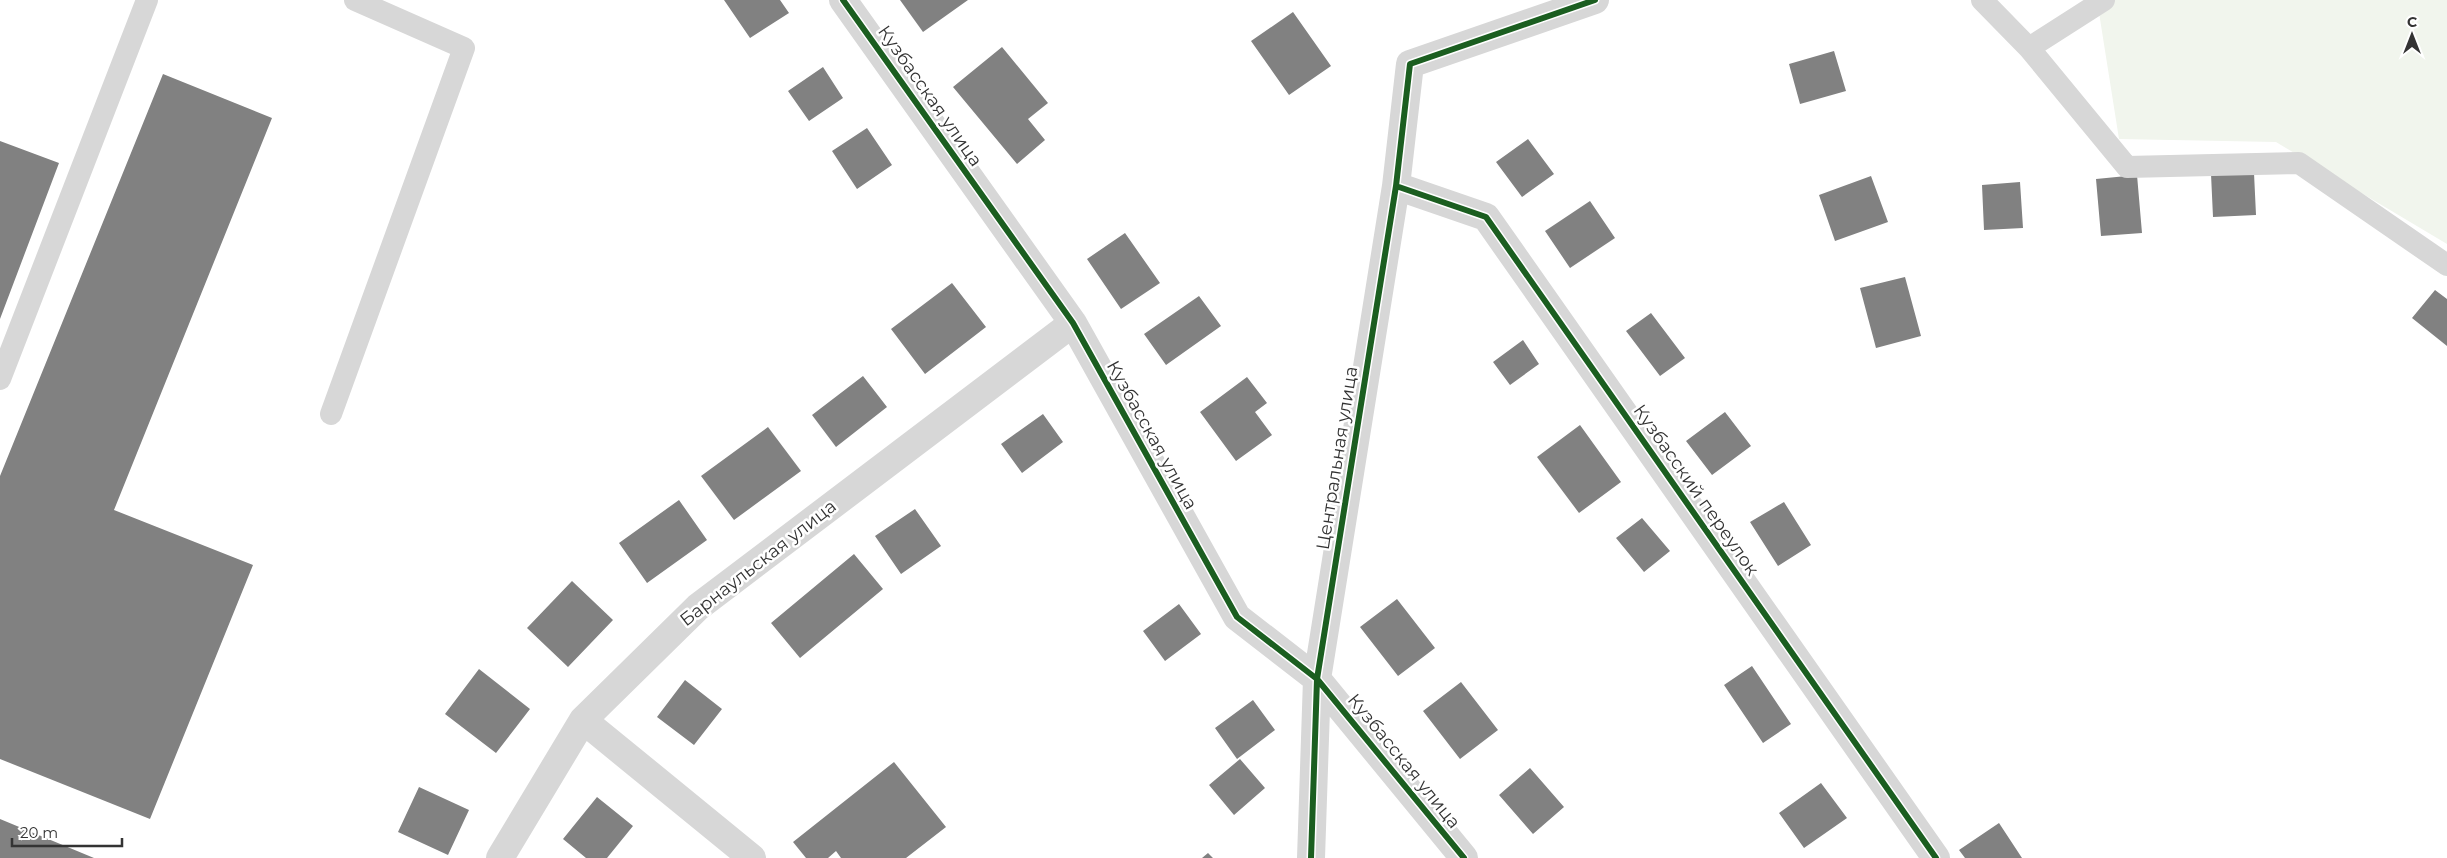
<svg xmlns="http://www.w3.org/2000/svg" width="2447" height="858" viewBox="0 0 2447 858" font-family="Montserrat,sans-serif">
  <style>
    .green { fill: #f1f5ed }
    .building { fill: #818181 }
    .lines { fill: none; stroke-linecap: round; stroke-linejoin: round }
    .lane { stroke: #d7d7d7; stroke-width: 22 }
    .street { stroke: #d7d7d7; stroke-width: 28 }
    .cycleway-casing { stroke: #fff; stroke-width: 9 }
    .cycleway { stroke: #1b5e20; stroke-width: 6 }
    .labels { text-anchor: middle; stroke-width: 5; stroke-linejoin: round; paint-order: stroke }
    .street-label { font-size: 18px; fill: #333; stroke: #fff }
  </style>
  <rect width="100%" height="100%" fill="#fff"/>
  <path class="green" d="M2097,0H2447V244L2276,142L2119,139Z"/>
  <path class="building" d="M724,0H780L789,13L750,38Z
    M900,0H968L923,32Z
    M1293,12L1331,66L1289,95L1251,41Z
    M1002,47L1048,103L1028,119L1045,140L1017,164L953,87Z
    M1834,51L1846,91L1800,104L1789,64Z
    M823,67L843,98L809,121L788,91Z
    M163,74L272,118L114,510L253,565L150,819L0,759V476Z
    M867,128L892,165L857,189L832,151Z
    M1528,139L1554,174L1522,197L1496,162Z
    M0,141L59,163L0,319Z
    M2254,173L2256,215L2213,217L2211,174Z
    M2137,175L2142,233L2101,236L2096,179Z
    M1871,176L1888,222L1835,241L1819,195Z
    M2020,182L2023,228L1984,230L1982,185Z
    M1590,201L1615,238L1570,268L1545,231Z
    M1125,233L1160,283L1121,309L1087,259Z
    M1905,277L1921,336L1876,348L1860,288Z
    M952,283L986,327L925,374L891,329Z
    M2435,290L2447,299V346L2412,318Z
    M1199,296L1221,326L1166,365L1144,334Z
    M1651,313L1685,358L1660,376L1626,331Z
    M1523,340L1539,364L1510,385L1493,362Z
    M863,376L887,407L836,447L812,415Z
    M1247,377L1267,403L1255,412L1272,435L1236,461L1200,412Z
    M1725,412L1751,446L1712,475L1686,441Z
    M1043,414L1063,442L1022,473L1001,444Z
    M1580,425L1621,482L1579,513L1537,457Z
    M768,427L801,471L734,520L701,476Z
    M679,500L707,540L647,583L619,543Z
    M1784,502L1811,545L1778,566L1750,522Z
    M915,509L941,546L901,574L875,536Z
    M1642,518L1670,551L1644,572L1616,538Z
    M854,554L883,589L800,658L771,623Z
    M572,581L613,620L568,667L527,628Z
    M1397,599L1435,648L1398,676L1360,627Z
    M1179,604L1201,634L1165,661L1143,631Z
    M1752,666L1791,724L1763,743L1724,685Z
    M479,669L530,709L496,753L445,714Z
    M685,680L722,709L694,745L657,717Z
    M1461,682L1498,730L1460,759L1423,711Z
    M1253,700L1275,730L1237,759L1215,728Z
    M1240,759L1265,788L1234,815L1209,785Z
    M894,762L946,827L906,858H841L836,851L828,858H806L793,842Z
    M1530,768L1564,807L1533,834L1499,795Z
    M1821,783L1847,818L1804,848L1779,813Z
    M419,787L469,810L448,855L398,832Z
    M597,797L633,826L607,858H586L563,839Z
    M0,819L94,858H0Z
    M1999,823L2022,858H1965L1959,850Z
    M1208,853L1213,858H1202Z"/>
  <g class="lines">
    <path class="lane" d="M1982,0L2029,48L2127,167L2299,163L2447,265
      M2029,48L2104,0
      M0,379L147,0
      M331,414L464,48L355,0"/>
    <path class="street" d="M843,0L1073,323L1237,617L1317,679L1464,858
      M1396,186L1486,217L1936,858
      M583,720L752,858
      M500,858L583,720L698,607L1073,323
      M1311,858L1317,679L1396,186L1410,64L1595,0"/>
    <defs>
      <path id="cycleway" d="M843,0L1073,323L1237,617L1317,679L1464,858
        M1396,186L1486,217L1936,858
        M1311,858L1317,679L1396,186L1410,64L1595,0"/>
    </defs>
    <use href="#cycleway" class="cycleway-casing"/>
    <use href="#cycleway" class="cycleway"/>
  </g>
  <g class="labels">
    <g class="street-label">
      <text transform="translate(930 96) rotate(55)" y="6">Кузбасская улица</text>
      <text transform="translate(1152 435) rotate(61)" y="6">Кузбасская улица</text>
      <text transform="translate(1337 458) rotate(-81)" y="6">Центральная улица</text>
      <text transform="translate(1696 490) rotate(55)" y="6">Кузбасский переулок</text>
      <text transform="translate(758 563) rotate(-38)" y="6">Барнаульская улица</text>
      <text transform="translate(1404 761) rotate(51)" y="6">Кузбасская улица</text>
    </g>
  </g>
  <g transform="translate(2412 35)" stroke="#ffffff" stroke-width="4" paint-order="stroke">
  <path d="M0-4L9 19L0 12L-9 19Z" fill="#333333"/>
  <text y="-8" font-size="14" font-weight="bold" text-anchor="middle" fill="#333333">С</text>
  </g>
  <path d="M12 838v8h110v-8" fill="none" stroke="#333333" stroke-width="2.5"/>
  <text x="20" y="838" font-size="15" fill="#333333" stroke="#ffffff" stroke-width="4" paint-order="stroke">20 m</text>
</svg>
